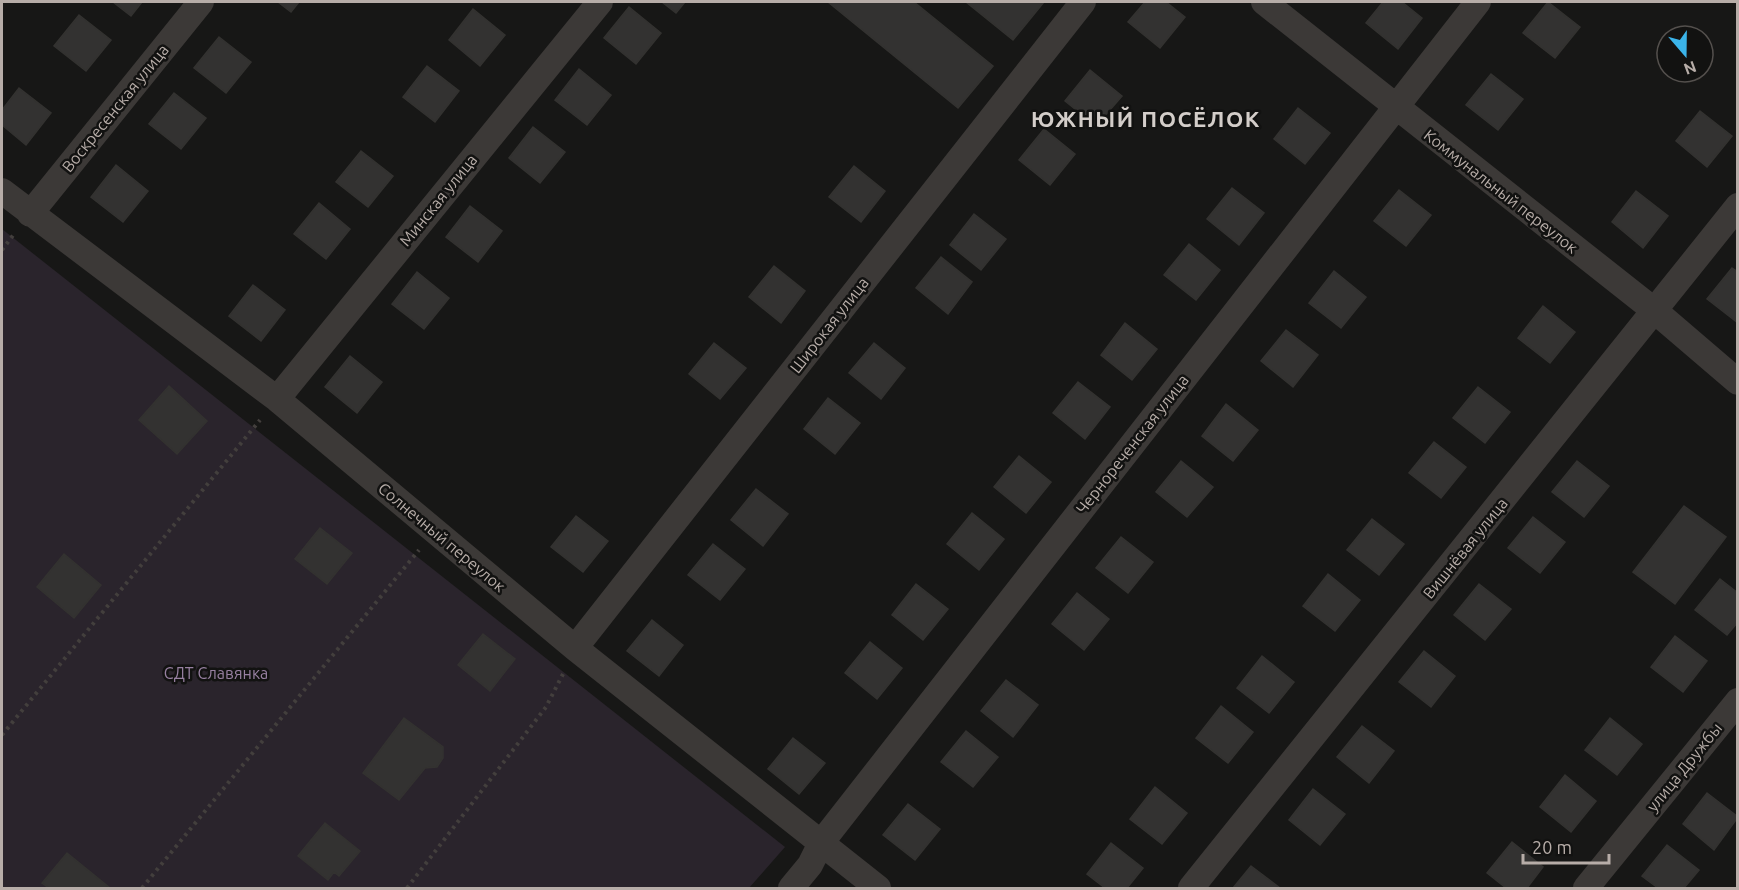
<svg xmlns="http://www.w3.org/2000/svg" width="1739" height="890" viewBox="0 0 1739 890" font-family="Ubuntu,sans-serif">
  <style>
    .green { fill: #2a242c }
    .building { fill: #333231; stroke: #333230; stroke-width: 1.5 }
    .lines { fill: none; stroke-linecap: round; stroke-linejoin: round }
    .path { stroke: #433f3d; stroke-width: 4; stroke-dasharray: 3 4.5; stroke-linecap: butt }
    .minor { stroke: #3c3937; stroke-width: 26 }
    .labels { text-anchor: middle; stroke-width: 5; stroke-linejoin: round; paint-order: stroke }
    .street-label { font-size: 16px; fill: #b7ada8; stroke: #121211 }
    .park-label { font-size: 16px; fill: #9780a1; stroke: #121211 }
    .district-label { font-size: 22px; font-weight: bold; letter-spacing: 1.5px; fill: #d3cdc9; stroke: #121211 }
  </style>
  <rect width="100%" height="100%" fill="#171716"/>
  <path class="green" d="M2,229L785,847L749,888H2Z"/>
  <path class="building" d="M113,2H142L131,16Z
    M278,2H299L291,12Z
    M662,2H685L676,13Z
    M828,2H914L993,66L958,108Z
    M966,2H1044L1013,40Z
    M1145,2H1166L1185,17L1160,48L1128,22Z
    M1383,2H1402L1422,18L1398,49L1366,23Z
    M1548,2L1580,27L1555,58L1523,33Z
    M629,7L661,33L636,64L604,38Z
    M473,9L505,35L480,66L449,40Z
    M79,15L111,40L86,71L54,46Z
    M219,37L251,62L226,93L194,68Z
    M427,66L459,91L435,122L403,97Z
    M579,69L611,95L587,125L555,100Z
    M1090,70L1122,96L1096,126L1065,101Z
    M1491,74L1523,99L1498,130L1466,105Z
    M19,88L51,113L26,145L2,125V110Z
    M174,93L206,118L181,149L149,124Z
    M1298,108L1330,133L1305,164L1274,139Z
    M1700,111L1732,136L1707,167L1676,141Z
    M533,127L565,152L540,183L509,158Z
    M1044,129L1075,154L1050,185L1019,160Z
    M361,151L393,176L368,207L336,182Z
    M116,165L148,191L123,222L91,197Z
    M854,166L885,191L861,222L829,197Z
    M1232,188L1264,213L1239,245L1207,219Z
    M1399,190L1431,215L1406,246L1374,221Z
    M1636,191L1668,216L1643,248L1612,222Z
    M319,203L350,229L326,259L294,234Z
    M470,206L502,231L478,262L446,237Z
    M974,214L1006,239L981,270L950,245Z
    M1189,244L1220,270L1196,300L1164,275Z
    M941,257L972,282L948,314L916,288Z
    M774,266L805,291L781,323L749,297Z
    M1732,268L1738,272V323L1707,299Z
    M1334,271L1366,297L1341,328L1309,303Z
    M417,272L449,298L424,329L392,304Z
    M253,285L285,310L261,341L229,316Z
    M1543,306L1575,332L1550,363L1518,338Z
    M1125,323L1157,349L1132,380L1101,355Z
    M1286,330L1318,355L1293,387L1261,361Z
    M714,343L746,368L720,399L689,374Z
    M874,343L905,368L881,399L849,373Z
    M350,356L382,382L357,413L325,387Z
    M1078,382L1110,407L1085,439L1053,413Z
    M169,386L207,421L177,454L139,420Z
    M1478,387L1510,412L1485,443L1453,418Z
    M828,398L860,423L835,454L804,429Z
    M1226,404L1258,430L1233,461L1202,436Z
    M1434,442L1466,467L1441,498L1409,473Z
    M1019,456L1051,482L1026,513L994,487Z
    M1181,461L1213,487L1187,517L1156,492Z
    M1577,461L1609,486L1584,517L1552,492Z
    M756,489L788,514L763,546L731,520Z
    M1684,506L1726,537L1675,604L1633,572Z
    M972,513L1004,539L979,570L947,544Z
    M576,516L608,541L583,572L551,547Z
    M1533,517L1565,542L1540,573L1508,548Z
    M1372,519L1404,544L1379,575L1347,550Z
    M320,528L352,553L327,584L295,559Z
    M1121,537L1153,562L1128,593L1096,568Z
    M713,544L745,569L720,600L688,575Z
    M64,554L101,585L74,618L37,587Z
    M1328,574L1360,600L1335,631L1303,606Z
    M1720,579L1738,593V622L1727,635L1695,610Z
    M916,584L948,609L923,640L892,615Z
    M1479,584L1511,609L1485,640L1454,615Z
    M1077,593L1109,619L1084,650L1052,624Z
    M652,620L683,645L659,676L627,651Z
    M483,634L515,659L490,691L458,665Z
    M1675,636L1707,661L1683,692L1651,667Z
    M870,642L902,668L877,699L845,673Z
    M1424,651L1455,676L1431,707L1399,682Z
    M1262,656L1294,682L1269,713L1237,688Z
    M1006,680L1038,705L1013,737L981,711Z
    M1221,706L1253,732L1228,763L1196,738Z
    M404,718L443,747V758L437,767L425,768L399,800L363,773Z
    M1610,718L1642,744L1617,775L1585,750Z
    M1362,726L1394,751L1369,783L1337,757Z
    M966,731L998,757L973,787L941,762Z
    M793,738L825,763L799,794L768,769Z
    M1565,775L1596,801L1571,832L1540,807Z
    M1155,787L1187,813L1162,844L1130,819Z
    M1313,789L1345,814L1320,845L1289,820Z
    M1707,793L1738,817L1714,850L1683,824Z
    M908,804L940,829L915,860L883,835Z
    M325,823L360,851L339,876L334,872L328,880L298,856Z
    M1512,842L1543,867L1527,888H1506L1487,873Z
    M1111,843L1143,868L1127,888H1105L1087,874Z
    M1667,845L1699,870L1684,888H1658L1642,876Z
    M67,853L110,888H49L42,883Z
    M1251,866L1280,888H1233Z"/>
  <g class="lines">
    <path class="path" d="M2,250L14,234
      M2,735L260,420
      M142,888L419,550
      M407,888L546,707L563,674"/>
    <path class="minor" d="M1264,2L1655,311L1738,382
      M2,191L277,399L575,648L878,888
      M30,214L201,2
      M277,399L600,2
      M575,648L1083,2
      M791,888L810,865L821,843L1478,2
      M1191,888L1738,206
      M1586,888L1738,701"/>
  </g>
  <g class="labels">
    <g class="street-label">
      <text transform="translate(115 108) rotate(-51)" y="6">Воскресенская улица</text>
      <text transform="translate(1501 191) rotate(38)" y="6">Коммунальный переулок</text>
      <text transform="translate(438 200) rotate(-51)" y="6">Минская улица</text>
      <text transform="translate(829 325) rotate(-52)" y="6">Широкая улица</text>
      <text transform="translate(1132 444) rotate(-52)" y="6">Чернореченская улица</text>
      <text transform="translate(442 537) rotate(40)" y="6">Солнечный переулок</text>
      <text transform="translate(1465 548) rotate(-51)" y="6">Вишнёвая улица</text>
      <text transform="translate(1684 767) rotate(-51)" y="6">улица Дружбы</text>
    </g>
    <g class="park-label">
      <text x="216" y="679">СДТ Славянка</text>
    </g>
    <g class="district-label">
      <text x="1146" y="127">ЮЖНЫЙ ПОСЁЛОК</text>
    </g>
  </g>
  <rect width="1739" height="890" fill="none" stroke="#b7ada8" stroke-width="6"/>
  <g transform="translate(1685 54) rotate(160)"><circle r="28" fill="#121211" stroke="#54504d" stroke-width="1.5"/>
  <path d="M0-4.5L10 22L0 15L-10 22Z" fill="#3bb4ea"/>
  <text y="-9" font-size="16" font-weight="bold" text-anchor="middle" fill="#b7ada8">N</text>
  </g>
  <path d="M1523 854v9h86v-9" fill="none" stroke="#b7ada8" stroke-width="3"/>
  <text x="1532" y="854" font-size="18" fill="#b7ada8" stroke="#121211" stroke-width="4.5" paint-order="stroke">20 m</text>
</svg>
